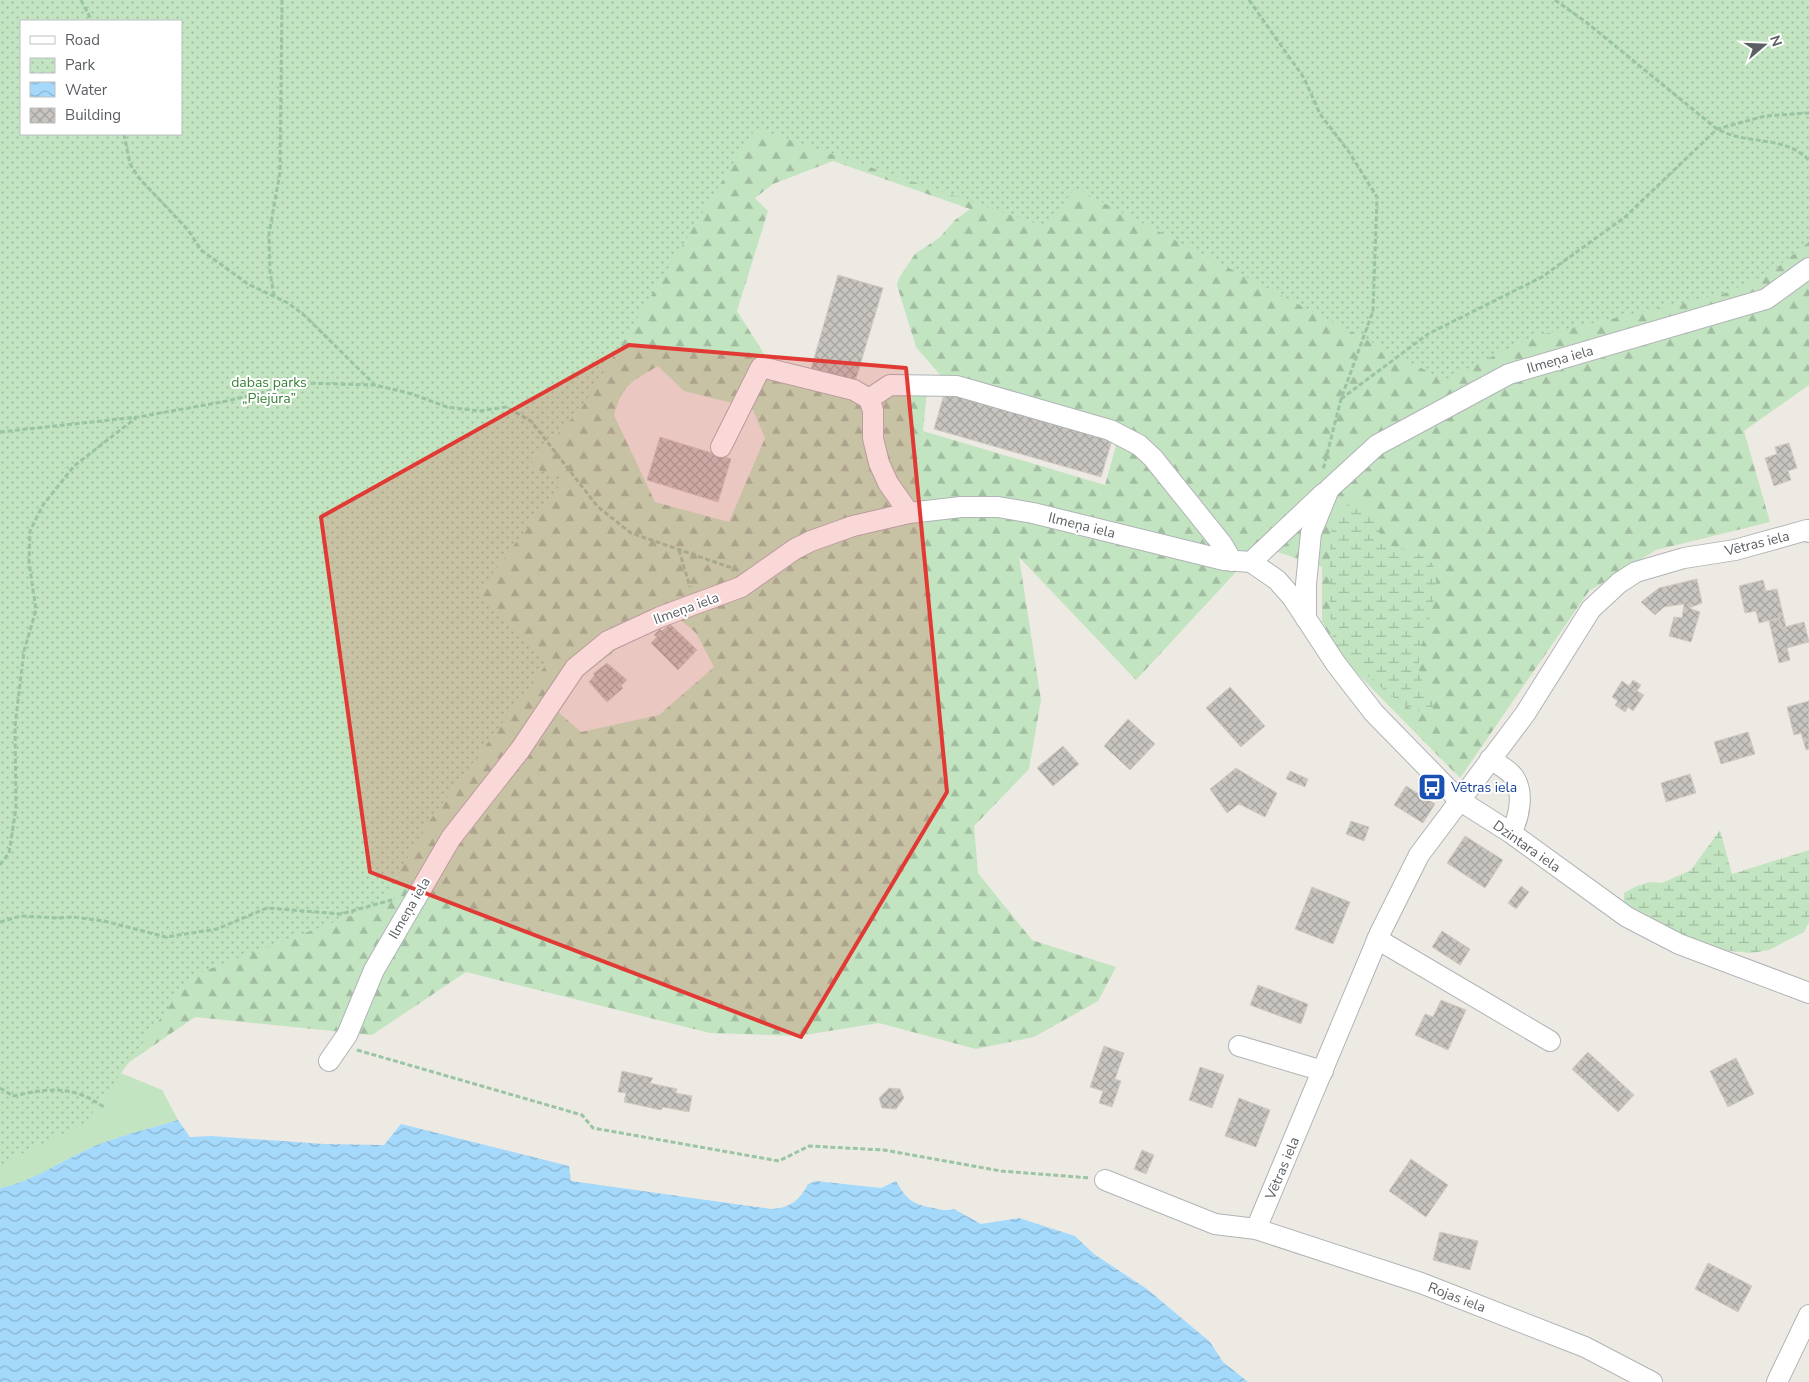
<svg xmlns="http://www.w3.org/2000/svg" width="1809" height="1382" viewBox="0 0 1809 1382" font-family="'Nunito Sans',sans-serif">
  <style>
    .grass { fill: #c2e4c0 }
    .forest { fill: url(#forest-firs); fill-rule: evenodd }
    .wetland { fill: url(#wetland-marsh) }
    .park { fill: url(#park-dots); fill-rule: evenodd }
    .water { fill: url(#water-waves) }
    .building { fill: url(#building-cross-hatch); stroke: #d1ccc1 }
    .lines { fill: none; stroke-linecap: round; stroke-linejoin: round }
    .minor-casing { stroke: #b0b4b7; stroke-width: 22 }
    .path { stroke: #9ac4a4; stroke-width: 3; stroke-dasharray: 5 2.5; stroke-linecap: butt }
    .minor { stroke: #fff; stroke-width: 20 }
    .marked { fill: #e13a35; fill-opacity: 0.2; stroke: #e13a35; stroke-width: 4; stroke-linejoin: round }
    .labels { text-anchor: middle; stroke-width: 4; stroke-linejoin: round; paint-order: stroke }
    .street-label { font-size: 14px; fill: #5b5f63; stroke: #fff }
    .park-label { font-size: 14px; fill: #398439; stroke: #fff }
    .transit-label { font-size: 14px; fill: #164399; stroke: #fff; text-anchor: start }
  </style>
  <defs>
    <pattern id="forest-firs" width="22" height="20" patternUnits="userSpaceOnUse" patternTransform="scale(1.25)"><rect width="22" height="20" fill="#c2e4c0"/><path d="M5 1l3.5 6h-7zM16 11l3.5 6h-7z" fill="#a1bca0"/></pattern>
    <pattern id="wetland-marsh" width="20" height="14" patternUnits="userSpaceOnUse" patternTransform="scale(1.25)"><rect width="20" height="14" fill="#c2e4c0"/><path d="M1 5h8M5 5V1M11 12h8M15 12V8" fill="none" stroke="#a1bca0"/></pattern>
    <pattern id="park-dots" width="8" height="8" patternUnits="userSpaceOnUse" patternTransform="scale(1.25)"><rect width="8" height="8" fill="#c2e4c0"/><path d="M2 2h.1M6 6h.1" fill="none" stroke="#a1bca0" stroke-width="1.8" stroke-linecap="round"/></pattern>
    <pattern id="water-waves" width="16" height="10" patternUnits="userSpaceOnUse" patternTransform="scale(1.25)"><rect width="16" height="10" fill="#a5d9fb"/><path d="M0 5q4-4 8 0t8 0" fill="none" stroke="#89b3cf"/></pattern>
    <pattern id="building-cross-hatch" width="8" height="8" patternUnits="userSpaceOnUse" patternTransform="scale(1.25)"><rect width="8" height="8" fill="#c8c5c0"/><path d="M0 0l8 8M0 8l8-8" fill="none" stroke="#a5a3a0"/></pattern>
  </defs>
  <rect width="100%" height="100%" fill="#edeae3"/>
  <path class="grass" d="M116,1071L162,1090L178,1120C152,1128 125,1134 100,1144C66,1157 36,1181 0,1188V1151Z"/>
  <path class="forest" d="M0,0H1809V385L1744,431L1770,522L1656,550L1589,591L1460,778L1340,656L1322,621V567L1260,546L1136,680L1019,557L1041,700L1029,769L974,826L978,873L1032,940L1116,967L1098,1001L1034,1037L976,1049L879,1023L798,1036L710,1033L466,972L372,1035L195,1017L0,1151ZM21,21H181V134H21ZM833,161L970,209L955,220L939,238L915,254L899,278L897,285L916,347L941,376L1114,424L1116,446L1105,485L923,431L928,381L883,379L865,389L768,360L737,311L768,211L755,198L773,184ZM658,366L684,391L752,408L765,438L729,522L655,502L614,415C623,384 631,382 658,366ZM677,617L696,633L714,667L659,715L581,732L555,709L584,675L617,649Z"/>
  <path class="wetland" d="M1352,502C1373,504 1375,529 1385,544C1397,548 1414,550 1425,557C1455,574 1415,642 1419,670C1421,681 1430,695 1434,705L1432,709C1428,709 1421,712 1417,711C1401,708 1341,654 1334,639C1328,627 1329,534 1333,521C1336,512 1344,506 1352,502Z
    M1720,830L1732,874L1809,850V922L1804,932L1769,950L1751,953L1722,950L1687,938L1624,903V893L1635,887L1649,882L1662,883L1691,870Z"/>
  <path class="park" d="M0,0H1809V242L1770,273L1723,294L1535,336L1444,380L1075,188L1046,227L755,128L583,406L528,467L565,478L477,594L548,662L431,819L379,905L191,976L85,1123L15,1157L0,1167ZM21,21H181V134H21Z"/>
  <path class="water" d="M178,1120L190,1137L211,1136L324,1144L384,1145L401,1124L569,1166L571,1181L772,1209C790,1208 800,1200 808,1184L816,1181L881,1188L896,1181C907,1200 912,1204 933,1208C941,1210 947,1211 954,1209L981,1224L1019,1218L1075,1236L1094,1254L1147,1289L1210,1342L1223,1362L1248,1382H0V1188C36,1181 66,1157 100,1144C125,1134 152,1128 178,1120Z"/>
  <path class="building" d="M838,275L883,288L855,382L811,369Z
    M945,391L1112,440L1101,477L934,429Z
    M660,437L731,459L718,502L647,480Z
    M1789,443L1797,468L1788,471L1791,480L1774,486L1765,458L1777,454L1775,447Z
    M1697,579L1702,603L1689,608L1700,612L1691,642L1669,636L1674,617L1682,618L1684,604L1664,607L1655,615L1641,602L1659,588Z
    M1763,580L1766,591L1777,589L1786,627L1781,628L1779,618L1759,623L1756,611L1745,613L1739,586Z
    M1779,618L1781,628L1804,622L1809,642L1787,648L1790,660L1779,663L1769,621Z
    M670,624L697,650L678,670L651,643L657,637L654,635L660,629L662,631Z
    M607,663L627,680L621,686L623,688L607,702L589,682L595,675L593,674Z
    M1633,680L1641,685L1637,691L1644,695L1633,711L1628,707L1625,712L1615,705L1618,701L1612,697L1622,681L1629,686Z
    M1230,687L1265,726L1241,747L1206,708Z
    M1809,701V749L1806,750L1801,733L1794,735L1787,707Z
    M1128,719L1155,744L1130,770L1104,746Z
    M1748,732L1755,754L1721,764L1714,742Z
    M1063,746L1079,764L1053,786L1037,768Z
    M1236,768L1277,793L1265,817L1239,804L1227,813L1210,789Z
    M1290,771L1308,779L1305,787L1286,779Z
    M1690,774L1696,793L1666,802L1661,783Z
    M1406,786L1435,804L1423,823L1394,805Z
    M1351,821L1369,827L1364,841L1346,834Z
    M1465,836L1503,860L1485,888L1447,863Z
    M1521,886L1529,892L1516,909L1508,903Z
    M1312,887L1350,902L1333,944L1295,929Z
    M1442,931L1470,949L1460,965L1432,947Z
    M1258,985L1308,1004L1301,1024L1250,1005Z
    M1441,1000L1466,1010L1448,1050L1415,1035L1425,1014L1433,1017Z
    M1104,1046L1124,1053L1115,1079L1121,1081L1112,1107L1099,1103L1103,1091L1090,1087Z
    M1588,1052L1634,1095L1618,1112L1572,1069Z
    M1736,1058L1754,1094L1728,1107L1710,1071Z
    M1200,1067L1224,1075L1212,1108L1189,1100Z
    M622,1071L653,1078L650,1083L677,1089L676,1093L692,1096L689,1112L663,1107L661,1110L624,1102L626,1093L618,1092Z
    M889,1088L900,1089L904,1098L896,1109L882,1108L879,1098Z
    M1239,1098L1270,1110L1256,1147L1225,1136Z
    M1142,1150L1154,1155L1146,1174L1134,1169Z
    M1411,1159L1448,1185L1426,1217L1389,1191Z
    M1440,1232L1478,1241L1470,1270L1433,1260Z
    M1708,1263L1752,1286L1738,1312L1695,1289Z"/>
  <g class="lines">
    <defs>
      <path id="minor" d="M869,399L890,385L957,386L1110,430L1139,445L1153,458L1222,544L1232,561
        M721,447L761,367L854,390L869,399L873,410V438L879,463L888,483L909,513
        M1251,562L1324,493
        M1306,619V584L1311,533L1329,489L1377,445L1509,374L1766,299L1809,268
        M1490,759C1497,764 1508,769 1513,776C1525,792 1519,818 1511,833
        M1377,939L1550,1041
        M1239,1046L1323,1071
        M329,1061L347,1035L374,970L451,838L520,750L575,668L608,641L660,617L741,587L795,549L811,541L853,526L909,513L961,507H998L1033,513L1224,560L1251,562L1277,580L1292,597L1336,664L1374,713L1459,800L1511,833L1627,917L1679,944L1809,993
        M1105,1180L1215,1224L1256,1229L1421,1283L1585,1347L1652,1382
        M1256,1229L1380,933L1419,855L1525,714L1591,609L1619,583L1636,572L1684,558L1735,550L1807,530L1809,532
        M1777,1382L1809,1315"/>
    </defs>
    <use href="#minor" class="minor-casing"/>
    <path class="path" d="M81,0L92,21
      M1249,0L1304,78L1320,114L1349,152L1377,197L1373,311L1341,399L1323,470
      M1555,0L1586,22L1717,129C1748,146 1782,134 1809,160
      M124,134L130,164L139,178L188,230L201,250L248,284L288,303L304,315L374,384
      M274,296L270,272L269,234L280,172L282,0
      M1341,399L1428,334L1542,277L1625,217L1717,129L1765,116L1809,113
      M0,432L138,417L222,402L303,383L375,385L412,394L447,407L479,411L506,407L531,421L598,507L631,533L738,570
      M679,550L690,587
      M0,865L9,853L16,808L15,726L24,651L36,610L29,562L30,531L43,505L74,466L137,417
      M0,922L21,916L58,918L73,917L104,921L166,937L217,929L267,908L341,914L395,899
      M357,1050L582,1115L593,1128L779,1161L809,1146L884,1150L1001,1171L1090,1178
      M0,1088L13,1096C49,1088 72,1085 104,1107"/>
    <use href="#minor" class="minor"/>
  </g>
  <path class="marked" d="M629,345L906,368L947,792L801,1037L370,872L321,517Z"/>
  <defs>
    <symbol id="bus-square" viewBox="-11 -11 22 22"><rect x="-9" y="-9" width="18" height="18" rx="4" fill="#1a4fb4" stroke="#fff"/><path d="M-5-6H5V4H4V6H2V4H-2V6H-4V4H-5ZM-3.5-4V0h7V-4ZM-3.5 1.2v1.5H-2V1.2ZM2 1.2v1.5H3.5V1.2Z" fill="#fff"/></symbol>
  </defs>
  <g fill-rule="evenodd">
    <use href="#bus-square" x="1416" y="771" width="32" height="32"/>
  </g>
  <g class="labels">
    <g class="street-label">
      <text transform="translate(1560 359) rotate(-16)" y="5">Ilmeņa iela</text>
      <text transform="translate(1082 525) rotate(14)" y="5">Ilmeņa iela</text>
      <text transform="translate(1757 543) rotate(-14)" y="5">Vētras iela</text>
      <text transform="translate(686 608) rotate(-20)" y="5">Ilmeņa iela</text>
      <text transform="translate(1527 846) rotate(35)" y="5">Dzintara iela</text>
      <text transform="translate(409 908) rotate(-60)" y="5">Ilmeņa iela</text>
      <text transform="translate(1282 1168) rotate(-67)" y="5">Vētras iela</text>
      <text transform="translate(1457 1297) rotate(21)" y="5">Rojas iela</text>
    </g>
    <g class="park-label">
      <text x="269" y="387">dabas parks<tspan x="269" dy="16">„Piejūra”</tspan></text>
    </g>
    <g class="transit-label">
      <text x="1451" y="792">Vētras iela</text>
    </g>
  </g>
  <rect x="20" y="20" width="162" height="115" fill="#ffffff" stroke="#bdbfc1"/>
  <rect x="30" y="36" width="25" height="8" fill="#ffffff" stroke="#bdbfc1"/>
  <text x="65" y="45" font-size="15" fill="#5b5f63">Road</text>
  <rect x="30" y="58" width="25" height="15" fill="url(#park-dots)" stroke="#bdbfc1"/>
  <text x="65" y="70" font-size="15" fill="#5b5f63">Park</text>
  <rect x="30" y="82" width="25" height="15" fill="url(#water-waves)" stroke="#bdbfc1"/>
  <text x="65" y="95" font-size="15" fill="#5b5f63">Water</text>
  <rect x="30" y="108" width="25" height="15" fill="url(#building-cross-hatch)" stroke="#bdbfc1"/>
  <text x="65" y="120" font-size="15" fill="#5b5f63">Building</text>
  <g transform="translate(1764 45) rotate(71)" stroke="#ffffff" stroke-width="4" paint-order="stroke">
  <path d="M0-4L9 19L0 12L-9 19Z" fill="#5b5f63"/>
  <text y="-8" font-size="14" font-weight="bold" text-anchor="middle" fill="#5b5f63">N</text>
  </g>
</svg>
